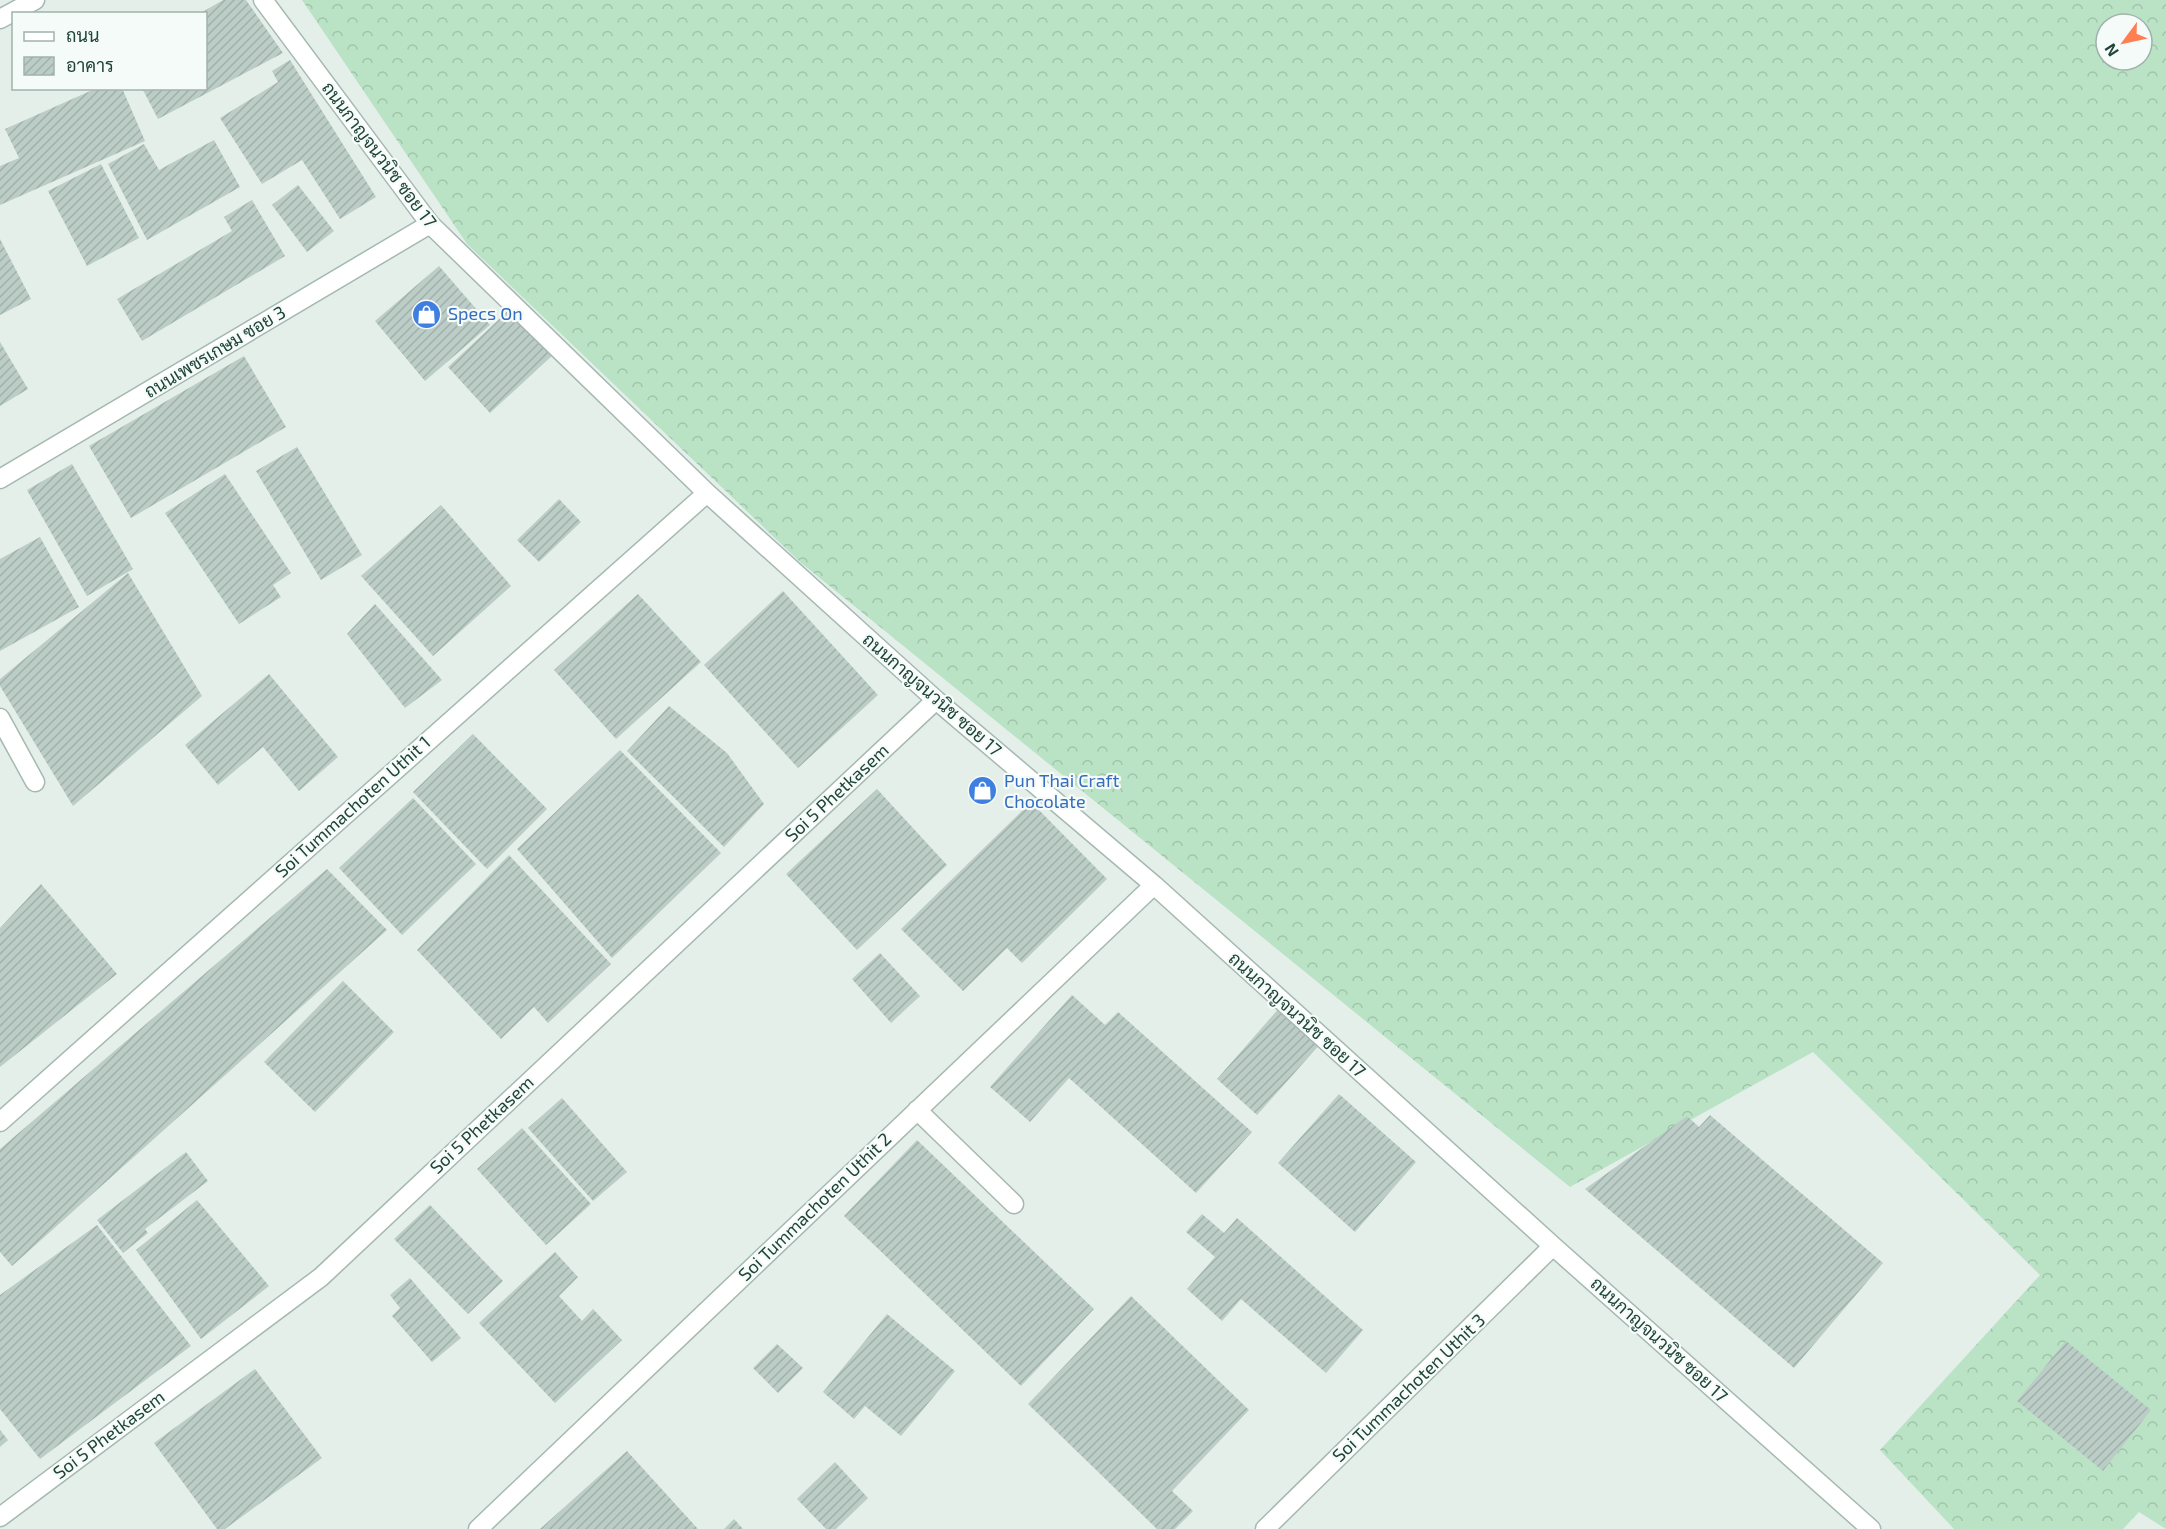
<svg xmlns="http://www.w3.org/2000/svg" width="2166" height="1529" viewBox="0 0 2166 1529" font-family="'Exo 2',Sarabun,sans-serif">
  <style>
    .forest { fill: url(#forest-crowns); fill-rule: evenodd }
    .building { fill: url(#building-hatch) }
    .lines { fill: none; stroke-linecap: round; stroke-linejoin: round }
    .street-casing { stroke: #a5b8b2; stroke-width: 21 }
    .street { stroke: #fff; stroke-width: 18 }
    .labels { text-anchor: middle; stroke-width: 4.5; stroke-linejoin: round; paint-order: stroke }
    .street-label { font-size: 18px; fill: #20443a; stroke: #f5fbf8 }
    .shop-label { font-size: 18px; fill: #366cbe; stroke: #f5fbf8; text-anchor: start }
  </style>
  <defs>
    <pattern id="forest-crowns" width="20" height="18" patternUnits="userSpaceOnUse" patternTransform="scale(1.5)"><rect width="20" height="18" fill="#bae3c5"/><path d="M2 6a3 3 0 1 1 6 0M12 15a3 3 0 1 1 6 0" fill="none" stroke="#a0c4aa"/></pattern>
    <pattern id="building-hatch" width="6" height="6" patternUnits="userSpaceOnUse" patternTransform="scale(1.5)"><rect width="6" height="6" fill="#bbcdc6"/><path d="M-1 1l2-2M0 6l6-6M5 7l2-2" fill="none" stroke="#a0b1ab"/></pattern>
  </defs>
  <rect width="100%" height="100%" fill="#e4efea"/>
  <path class="forest" d="M302,0H2166V1529L2139,1512L2123,1529H1954L1880,1450L2040,1275L1813,1052L1570,1187L800,562L467,244ZM2106,24H2142V60H2106Z"/>
  <path class="building" d="M223,0H246L283,53L158,119L142,88H206V14H199Z
    M290,60L376,197L340,219L302,160L262,184L220,118L278,82L272,71Z
    M97,88H122L145,141L0,205V166L19,158L5,129Z
    M214,140L240,187L147,240L108,164L144,144L159,170Z
    M101,164L139,238L87,266L48,191Z
    M298,185L334,231L307,252L272,205Z
    M252,200L285,256L142,341L117,299L232,231L224,217Z
    M0,239L31,299L0,315Z
    M439,266L490,325L425,381L375,321Z
    M511,308L554,354L490,413L448,367Z
    M0,342L28,389L0,406Z
    M244,356L286,427L131,518L89,446Z
    M297,447L362,555L321,580L256,471Z
    M72,464L133,569L87,596L27,490Z
    M225,474L291,573L273,585L281,597L239,624L165,513Z
    M559,499L581,522L539,562L517,540Z
    M441,505L511,586L433,656L361,576Z
    M40,537L79,607L0,651V559Z
    M128,573L202,696L73,806L0,686V679Z
    M783,591L878,695L798,768L704,665Z
    M638,594L701,662L616,739L554,670Z
    M375,604L442,680L405,708L347,634Z
    M269,674L338,757L299,791L263,747L218,785L185,745Z
    M669,706L727,753L764,804L724,847L627,751Z
    M473,734L547,809L487,869L413,792Z
    M620,750L721,853L612,958L517,849Z
    M877,789L947,865L857,950L786,874Z
    M413,798L476,864L402,935L339,868Z
    M1031,802L1107,879L1022,963L1007,948L963,991L901,929Z
    M509,855L611,964L548,1023L534,1007L501,1039L417,950Z
    M327,869L387,930L12,1266L0,1252V1149Z
    M41,884L117,974L0,1067V928Z
    M880,953L920,996L891,1023L852,979Z
    M343,981L394,1032L315,1112L264,1062Z
    M1072,995L1105,1025L1118,1012L1252,1132L1196,1193L1069,1078L1030,1122L990,1087Z
    M1281,1006L1322,1042L1257,1115L1217,1079Z
    M1339,1094L1416,1162L1355,1232L1278,1163Z
    M562,1098L627,1172L593,1201L528,1128Z
    M1710,1115L1883,1263L1794,1368L1585,1189L1687,1116L1699,1127Z
    M522,1128L591,1204L546,1245L477,1169Z
    M917,1140L1094,1309L1021,1386L844,1216Z
    M186,1152L208,1181L145,1229L148,1233L123,1253L97,1220Z
    M197,1200L269,1286L201,1339L136,1250Z
    M430,1205L503,1281L468,1314L394,1239Z
    M1202,1214L1224,1233L1237,1218L1363,1330L1326,1373L1241,1299L1222,1321L1187,1289L1215,1257L1186,1232Z
    M97,1225L191,1346L40,1459L0,1409V1295Z
    M555,1252L578,1277L559,1296L582,1321L593,1309L622,1340L555,1403L479,1323Z
    M410,1278L461,1338L432,1362L392,1316L400,1308L390,1295Z
    M1131,1296L1249,1410L1172,1491L1193,1511L1175,1529H1157L1028,1404Z
    M887,1314L955,1371L901,1436L865,1406L854,1419L823,1392Z
    M2066,1341L2151,1410L2103,1471L2017,1401Z
    M777,1344L803,1368L778,1393L753,1368Z
    M255,1369L322,1458L225,1529H217L154,1443Z
    M0,1430L8,1440L0,1447Z
    M627,1451L698,1529H540Z
    M835,1462L868,1498L836,1529H826L797,1499Z
    M734,1519L743,1529H724Z"/>
  <g class="lines">
    <defs>
      <path id="street" d="M263,0L430,224L707,493L936,700L1154,885L1553,1246L1871,1529
        M0,19L35,0
        M0,479L430,224
        M0,718L35,782
        M917,1110L1014,1204
        M0,1122L707,493
        M0,1517L321,1277L936,700
        M478,1529L1154,885
        M1265,1529L1553,1246"/>
    </defs>
    <use href="#street" class="street-casing"/>
    <use href="#street" class="street"/>
  </g>
  <defs>
    <symbol id="shop-disc" viewBox="-11 -11 22 22"><circle r="9.5" fill="#3f7fe0" stroke="#f5fbf8"/><path d="M-5-2.5h2.3a2.7 3.5 0 0 1 5.4 0H5L5.5 6h-11ZM-1.5-2.5h3a1.5 2.3 0 0 0-3 0Z" fill="#fff"/></symbol>
  </defs>
  <g fill-rule="evenodd">
    <use href="#shop-disc" x="410" y="298" width="33" height="33"/>
    <use href="#shop-disc" x="966" y="774" width="33" height="33"/>
  </g>
  <g class="labels">
    <g class="street-label">
      <text transform="translate(379 155) rotate(53)" y="6">ถนนกาญจนวนิช ซอย 17</text>
      <text transform="translate(215 352) rotate(-31)" y="6">ถนนเพชรเกษม ซอย 3</text>
      <text transform="translate(932 695) rotate(41)" y="6">ถนนกาญจนวนิช ซอย 17</text>
      <text transform="translate(837 793) rotate(-43)" y="6">Soi 5 Phetkasem</text>
      <text transform="translate(353 807) rotate(-42)" y="6">Soi Tummachoten Uthit 1</text>
      <text transform="translate(1297 1015) rotate(42)" y="6">ถนนกาญจนวนิช ซอย 17</text>
      <text transform="translate(482 1125) rotate(-43)" y="6">Soi 5 Phetkasem</text>
      <text transform="translate(815 1207) rotate(-44)" y="6">Soi Tummachoten Uthit 2</text>
      <text transform="translate(1659 1340) rotate(42)" y="6">ถนนกาญจนวนิช ซอย 17</text>
      <text transform="translate(1409 1388) rotate(-44)" y="6">Soi Tummachoten Uthit 3</text>
      <text transform="translate(109 1435) rotate(-37)" y="6">Soi 5 Phetkasem</text>
    </g>
    <g class="shop-label">
      <text x="448" y="320">Specs On</text>
      <text x="1004" y="787">Pun Thai Craft<tspan x="1004" dy="21">Chocolate</tspan></text>
    </g>
  </g>
  <rect x="12" y="12" width="195" height="78" fill="#f5fbf8" stroke="#a0b2ac" stroke-width="1.5"/>
  <rect x="24" y="32" width="30" height="9" fill="#ffffff" stroke="#a0b2ac" stroke-width="1.5"/>
  <text x="66" y="42" font-size="18" fill="#20443a">ถนน</text>
  <rect x="24" y="57" width="30" height="18" fill="url(#building-hatch)" stroke="#a0b2ac" stroke-width="1.5"/>
  <text x="66" y="72" font-size="18" fill="#20443a">อาคาร</text>
  <g transform="translate(2124 42) rotate(237)"><circle r="28" fill="#f5fbf8" stroke="#a0b2ac" stroke-width="1.5"/>
  <path d="M0-4.5L10 22L0 15L-10 22Z" fill="#ff7e52"/>
  <text y="-9" font-size="16" font-weight="bold" text-anchor="middle" fill="#20443a">N</text>
  </g>
</svg>
